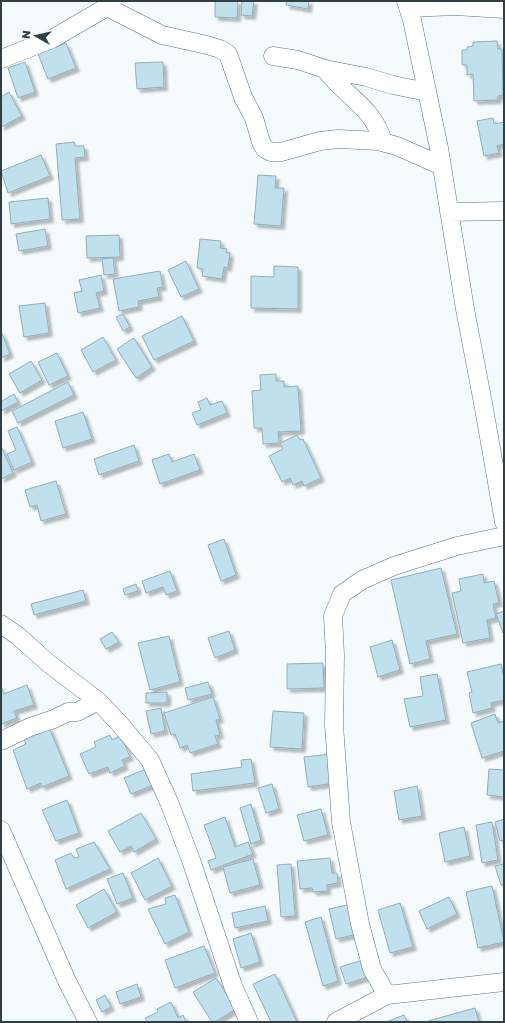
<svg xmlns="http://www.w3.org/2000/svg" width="505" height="1023" viewBox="0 0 505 1023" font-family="'Golos Text',sans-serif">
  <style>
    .building { fill: #c1e0ed; stroke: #90aebb; filter: url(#shadow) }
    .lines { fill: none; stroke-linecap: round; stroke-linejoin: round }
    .minor-casing { stroke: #587480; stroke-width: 19 }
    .minor { stroke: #fff; stroke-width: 18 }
  </style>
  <defs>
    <filter id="shadow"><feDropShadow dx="3.5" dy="3.5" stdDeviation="1" flood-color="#0004"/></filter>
  </defs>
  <rect width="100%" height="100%" fill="#f5fbfd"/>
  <path class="building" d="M215,1H238L237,18L215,17Z
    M242,1H254L252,16L241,15Z
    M287,1H309L308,9L286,5Z
    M497,41L498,49H502L503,95L498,96V100L474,101L473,74L467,75V65H462V50H467V47L473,46V42Z
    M66,43L76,68L48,79L38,54Z
    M25,62L35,92L18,98L8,68Z
    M163,62L164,87L137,89L135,63Z
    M9,92L22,116L1,127V97Z
    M493,118L494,124L504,122V144L497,146L499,153L484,156L477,121Z
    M74,142L75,146H84L85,157L75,158L80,219L62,220L56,144Z
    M41,155L50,176L8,193L1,171Z
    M258,175L276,176L275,188H284L281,226L254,224Z
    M48,198L50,219L11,224L9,202Z
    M45,229L48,246L19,251L16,234Z
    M119,235L120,257L87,258L86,236Z
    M200,239L221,241L220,248L227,249L226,253H230L228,268L224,267L222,279L202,276L203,269L197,268Z
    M113,258L115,274L104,275L102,259Z
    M186,261L199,289L181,297L168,270Z
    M274,266L298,267V309L251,308V276L274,277Z
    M160,271L163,287L157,288L159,297L138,301L139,307L119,311L113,279Z
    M101,275L104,291L96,293L100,308L78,313L74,293L82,291L79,280Z
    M45,303L49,333L24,337L19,306Z
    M123,314L130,327L123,331L116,317Z
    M182,316L194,341L154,360L142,336Z
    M1,331L10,354L1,358Z
    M103,337L116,360L93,372L81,350Z
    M134,338L152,367L136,378L117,349Z
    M57,353L68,376L49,385L38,362Z
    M31,361L42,380L20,393L9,374Z
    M276,374V381H284V387L298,386L301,431L278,432L279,443L263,444L262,428H254L252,391L261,390L260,375Z
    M68,382L74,395L18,423L12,411Z
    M14,394L18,402L1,411V399L2,401Z
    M207,398L210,405L222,401L227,413L197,425L192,413L201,410L198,402Z
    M83,412L92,439L63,448L55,421Z
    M17,427L32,462L14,470L7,454L16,450L8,431Z
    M297,435L300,440L303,439L321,478L304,486L302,481L293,485L290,478L282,482L269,456L283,449L280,443Z
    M134,445L139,461L99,475L94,459Z
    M1,446L13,473L1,479Z
    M169,454L172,462L194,454L200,470L160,484L152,460Z
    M56,481L66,514L41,521L37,505L30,507L25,490Z
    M224,539L236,575L221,581L208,545Z
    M441,568L457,634L426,641L430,659L410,664L391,580Z
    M170,571L177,591L166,595L163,587L146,593L142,581Z
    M483,574L484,583L494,581L499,603L493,604L496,618L487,620L490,638L463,643L452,593L461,591L459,579Z
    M136,584L138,591L125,595L123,589Z
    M83,590L86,601L34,615L31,604Z
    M504,611V632L503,633L496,614Z
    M229,631L235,650L215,658L208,638Z
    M112,632L119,642L106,649L100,639Z
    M169,636L180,682L150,690L138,643Z
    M392,640L400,670L378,677L370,647Z
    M323,663L324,688L287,689V664Z
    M501,664L504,678V700L491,703L492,708L473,713L469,693L472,692L467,672Z
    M437,674L446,720L410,727L404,699L423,696L420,677Z
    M208,682L212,694L188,700L185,688Z
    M27,685L34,705L14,711L17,718L1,724V686L4,694Z
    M167,692V703H146V693Z
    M213,697L220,719L216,720L220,735L215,736L218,744L190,753L187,745L180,748L175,734L171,735L164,713Z
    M161,708L165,731L151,734L146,711Z
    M273,711L304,713L302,749L270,747Z
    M495,714L498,723L504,721V751L482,758L471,723Z
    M49,727L69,776L42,787L41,783L27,789L13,750L26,744L23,737Z
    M110,735L112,740L121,736L130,757L122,760L125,766L110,773L108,767L89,774L80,754L96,747L94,742Z
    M331,754L335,783L308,787L304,757Z
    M251,759L255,783L193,791L191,774L242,767L241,760Z
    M146,769L153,785L131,794L124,778Z
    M489,769L504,770V797L487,795Z
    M272,784L279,809L266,813L258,788Z
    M417,786L422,816L399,820L394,791Z
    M67,800L79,833L56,841L42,810Z
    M251,804L261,840L251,844L240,808Z
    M321,809L328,835L304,841L297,815Z
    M141,813L156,839L134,852L131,846L120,852L108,831Z
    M225,817L235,847L248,842L253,854L211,870L208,861L216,858L204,825Z
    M504,819V840L500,841L495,822Z
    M492,822L498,860L482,863L476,825Z
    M464,827L470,856L445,862L439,833Z
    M94,842L110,869L66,889L55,860L71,853L74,858L79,857L76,849Z
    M158,858L172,886L145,900L131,873Z
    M330,858L332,873H337L338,883L327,885V891L313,892L312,888L300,889L297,861Z
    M253,859L260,885L230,893L223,867Z
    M291,864L295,916L281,917L277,865Z
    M504,864V885H501L495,866Z
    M123,873L133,898L117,904L107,879Z
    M492,886L504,942L478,948L466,892Z
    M104,889L117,912L88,928L76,905Z
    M175,895L189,932L165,944L148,909L166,904L165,898Z
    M449,897L457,914L427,929L419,911Z
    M400,903L413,947L390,953L378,910Z
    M351,904L358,934L336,939L329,909Z
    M265,906L268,921L235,928L232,913Z
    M321,917L338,981L323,986L305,922Z
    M251,933L260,962L241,968L233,939Z
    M204,946L215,973L175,988L165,960Z
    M363,960L368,977L346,984L340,967Z
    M275,974L297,1022H271L253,984Z
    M216,978L236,1009L215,1022H212L193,992Z
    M137,984L141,997L120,1004L116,992Z
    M105,995L111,1007L102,1012L96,1000Z
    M171,1002L178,1018L183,1015L186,1022H147L145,1018L158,1012L157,1009Z
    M475,1008L479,1022H428V1021Z
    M404,1015L407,1022H386Z"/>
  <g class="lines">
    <defs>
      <path id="minor" d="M406,1L412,20L439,148L465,309L483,403L504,522
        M107,7L162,35L207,45L220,49L228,54L243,97L254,118L261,142L265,149L271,152H281L320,141L338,139L378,141L397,146L442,166
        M408,8L455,6L504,9
        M273,56L298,60L325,69L366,77L393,85L427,92
        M1,59L52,39L107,7L113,1
        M325,69C345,97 373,106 383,142
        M449,212L504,211
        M1,624L18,636L48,663L98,701L119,723L150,760L169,802L191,860L233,986L249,1022
        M1,741L30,727L54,719L68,712H77L98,701
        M1,830L67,981L88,1022
        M387,995L372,969L360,924L341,822L334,725L335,655L333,616L342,594L362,580L394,566L457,546L504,536
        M336,1022L387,995L504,982"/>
    </defs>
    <use href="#minor" class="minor-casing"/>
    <use href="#minor" class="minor"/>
  </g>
  <rect width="505" height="1023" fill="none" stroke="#313e43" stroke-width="4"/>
  <g transform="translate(36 36) rotate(278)" stroke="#f5fbfd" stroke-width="3" paint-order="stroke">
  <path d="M0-3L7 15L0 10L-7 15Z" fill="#313e43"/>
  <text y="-6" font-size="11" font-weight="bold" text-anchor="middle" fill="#313e43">N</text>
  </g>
</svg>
